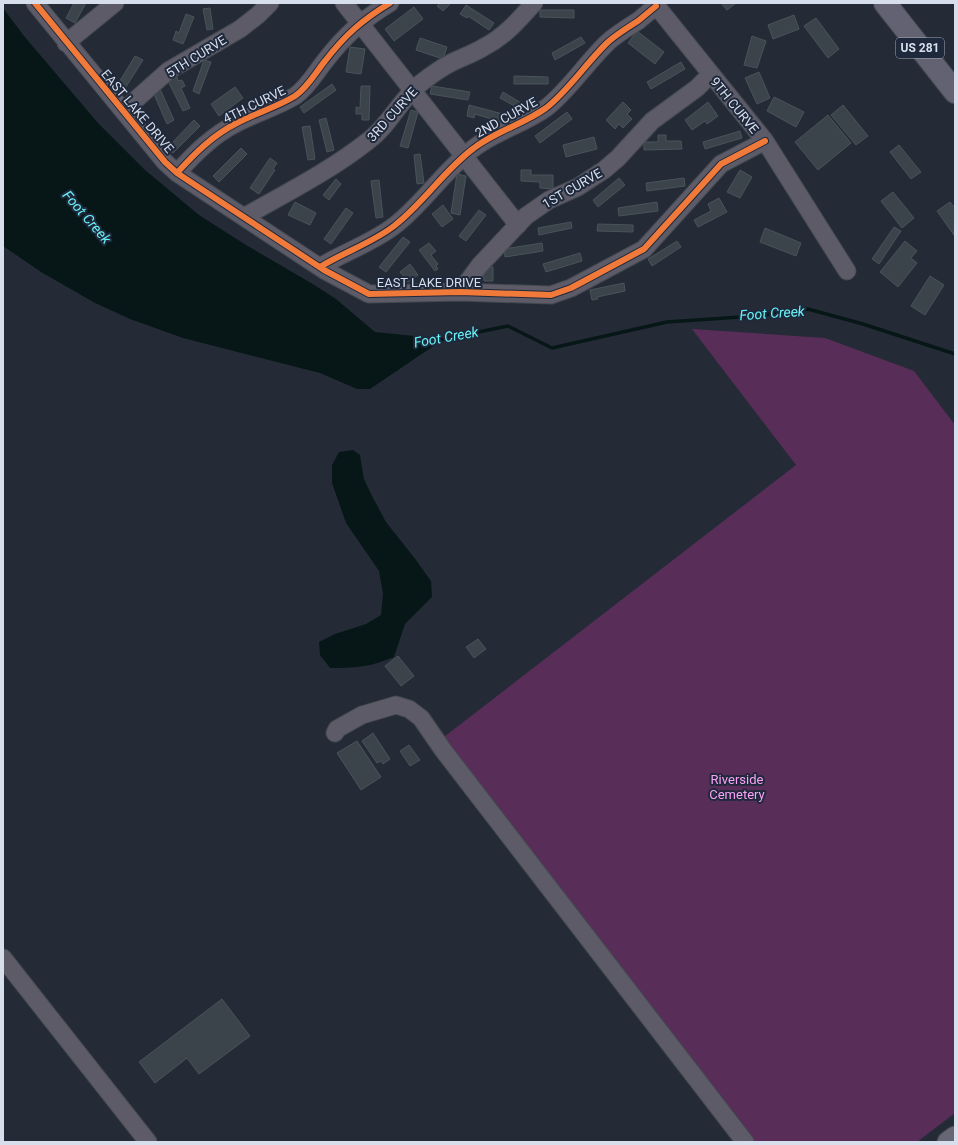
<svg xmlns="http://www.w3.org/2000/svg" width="958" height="1145" viewBox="0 0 958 1145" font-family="Roboto,sans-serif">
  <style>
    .green { fill: #582e59 }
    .water { fill: #071718 }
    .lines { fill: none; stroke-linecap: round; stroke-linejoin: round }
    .stream { stroke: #071718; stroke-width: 3.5 }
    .building { fill: #3c444b; stroke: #4a525a }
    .minor-casing { stroke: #434951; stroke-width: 19 }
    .major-casing { stroke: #434951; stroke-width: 23 }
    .highway-casing { stroke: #434951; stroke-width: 24 }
    .minor { stroke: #5d5b67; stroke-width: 17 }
    .major { stroke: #666674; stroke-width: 21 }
    .highway { stroke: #636272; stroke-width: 22 }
    .cycleway-casing { stroke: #1f293c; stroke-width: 8 }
    .cycleway { stroke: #f17a3a; stroke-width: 6 }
    .labels { text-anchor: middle; stroke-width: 4; stroke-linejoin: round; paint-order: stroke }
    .shield { fill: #1f293c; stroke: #a0a8b7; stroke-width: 1 }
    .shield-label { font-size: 12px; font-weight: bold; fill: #d8dfec }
    .street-label { font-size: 13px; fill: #d8dfec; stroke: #1f293c }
    .park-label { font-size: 13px; fill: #fca1f5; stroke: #1f293c }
    .water-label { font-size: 14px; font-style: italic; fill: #69f3f8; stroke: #1f293c }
  </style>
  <rect width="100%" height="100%" fill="#252b36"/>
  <path class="green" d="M692,329L825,338L914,371L955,425V1113L917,1142H738L431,747L796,465Z"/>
  <path class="water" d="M3,8L24,36L98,123L145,170L199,215L246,245L311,283L336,299L375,332L444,339L370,389H357L320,373L183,338L130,319L95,303L41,272L3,246Z
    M353,450L360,455L364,479L372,496L386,522L416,560L431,581L432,597L405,624L394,657C370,667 356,668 330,668L320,655L319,642L335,634L366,624L381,615L383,594L379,571L346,523L332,483V465L339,452Z"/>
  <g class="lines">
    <path class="stream" d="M439,340L508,326L552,348L667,322L755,316L808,309L863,324L955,354"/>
  </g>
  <path class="building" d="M74,3H86L75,23L66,18Z
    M440,3H451L443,11L437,6Z
    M721,3H736L727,10Z
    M466,5L494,23L489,30L468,16L467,18L460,14Z
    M414,7L423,19L394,41L385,29Z
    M210,8L213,29L207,30L203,9Z
    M540,10H574V18L540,17Z
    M186,14L194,17L183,44L173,40L176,31L179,33Z
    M794,15L799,29L773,39L768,25Z
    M816,18L839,49L828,58L804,26Z
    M637,31L664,52L655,64L628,43Z
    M752,36L766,41L757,68L744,65Z
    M581,37L585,43L555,60L552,53Z
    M420,38L447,47L443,59L416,50Z
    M350,47L365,49L361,74L346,72Z
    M135,56L143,60L122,93L115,89Z
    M204,60L211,62L199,94L193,91Z
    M681,62L685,69L651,89L647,82Z
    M759,72L770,98L757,104L745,78Z
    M514,76L548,77V84H514Z
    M177,77L178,81L182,80L185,86L181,88L190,108L183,111L168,81Z
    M332,84L336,90L304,113L300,107Z
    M361,86H370L369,120H362V114H356V107L360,108Z
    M432,86L470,92L468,100L430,94Z
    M235,87L243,98L219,116L211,104Z
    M160,89L174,120L167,124L153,92Z
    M503,92L523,104L520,109L500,98Z
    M774,97L804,112L796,127L767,111Z
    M623,102L631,110L627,114L632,119L623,128L619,124L615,129L606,120Z
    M708,102L718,116L707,124L705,121L692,130L685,120Z
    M469,105L503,114L501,122L475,114L474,118L467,116Z
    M843,105L868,136L856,145L831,115Z
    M411,110L418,112L408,148L400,146Z
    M567,112L572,119L540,143L535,136Z
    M828,115L851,143L818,170L795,142Z
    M326,118L334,150L327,152L319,120Z
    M194,120L200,126L173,153L167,148Z
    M310,126L315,159L308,160L302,127Z
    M740,131L742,138L705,149L703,142Z
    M658,135H666V141H681L682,149L644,150V142H658Z
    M594,137L597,149L566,157L563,145Z
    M899,145L921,172L911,179L890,152Z
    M241,148L247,154L219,182L213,176Z
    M420,154L424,183L417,184L414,155Z
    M270,158L277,163L273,169L275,170L259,194L250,188Z
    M521,170H531V175H553V189L540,188V182L521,181Z
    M740,170L752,177L740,198L727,192Z
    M457,174L466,176L460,215L451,213Z
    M619,178L625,185L598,207L593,200Z
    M684,178L685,186L647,191L646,183Z
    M336,179L341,184L329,200L323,195Z
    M379,180L383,217L376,218L371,181Z
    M893,192L914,218L902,228L881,201Z
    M719,198L727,212L698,227L694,220L711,211L708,204Z
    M295,202L316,213L310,225L288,215Z
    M657,202L658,211L619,216L618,208Z
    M950,202L955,208L954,235L937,211Z
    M443,205L453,219L442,227L432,214Z
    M346,208L353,213L331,244L324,239Z
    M479,210L486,215L466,241L459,236Z
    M571,222L572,228L539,235L538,228Z
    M598,224L633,225V232L597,231Z
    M894,227L901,231L879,264L872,259Z
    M765,228L801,243L796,256L760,242Z
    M403,237L410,242L386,272L379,267Z
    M677,241L681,247L652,266L648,259Z
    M905,241L917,251L911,258L917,263L898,287L880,272Z
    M429,243L436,251L431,255L438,264L436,266L438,269L435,271L419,250Z
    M542,243L543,251L505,257L504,249Z
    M580,253L582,261L546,272L543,264Z
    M410,264L418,275L408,282L400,272Z
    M483,267H493V281H484Z
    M930,276L944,285L925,315L911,306Z
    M624,283L625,291L597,297L598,299L592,300L590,290Z
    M478,639L486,649L474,658L466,647Z
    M398,656L414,676L401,686L385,666Z
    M373,733L390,759L383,764L381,761L377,763L362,741Z
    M357,741L381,777L361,790L337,753Z
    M409,745L420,760L410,766L400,751Z
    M222,999L250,1036L199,1074L187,1058L155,1083L139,1062Z"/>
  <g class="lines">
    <defs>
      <path id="minor" d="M35,3L165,162L177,173L324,270L369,294L460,292L551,295L571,288L644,249L721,164L765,141
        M344,3L518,225
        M654,3L765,141L847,271
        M66,43L115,3
        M123,111L168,71L240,29L258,15L270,3
        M177,173C195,153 213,135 237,123C256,113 277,107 295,96C308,87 316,72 325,61C345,35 362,20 390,3
        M244,217C286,193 330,171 368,141C390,125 400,99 421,83C430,76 439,69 449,64C460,58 473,54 484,47C504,37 519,20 534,3
        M320,267C344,252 372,243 394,226C424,203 444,170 474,148C496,131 524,124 546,108C568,91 587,62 608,42C617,34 627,28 638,21C644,16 650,11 656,6
        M460,292L480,265L526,216L549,200L578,187L604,170L618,158L652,121L697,88L710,75
        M335,733L337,729L362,715L396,705L409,709L421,718L443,750L745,1142
        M3,958L148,1142"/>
      <path id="major" d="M948,1142L955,1137"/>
      <path id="highway" d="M885,3L955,92"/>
    </defs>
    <use href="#minor" class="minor-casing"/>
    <use href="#major" class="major-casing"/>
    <use href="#highway" class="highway-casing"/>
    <use href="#minor" class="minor"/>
    <use href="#major" class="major"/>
    <use href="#highway" class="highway"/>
    <defs>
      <path id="cycleway" d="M35,3L165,162L177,173L324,270L369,294L460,292L551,295L571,288L644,249L721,164L765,141
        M177,173C195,153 213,135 237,123C256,113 277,107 295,96C308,87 316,72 325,61C345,35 362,20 390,3
        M320,267C344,252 372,243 394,226C424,203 444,170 474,148C496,131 524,124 546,108C568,91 587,62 608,42C617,34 627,28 638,21C644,16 650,11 656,6"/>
    </defs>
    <use href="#cycleway" class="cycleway-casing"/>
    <use href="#cycleway" class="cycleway"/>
  </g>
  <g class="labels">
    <rect class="shield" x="896" y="38" width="48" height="20" rx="3"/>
    <g class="shield-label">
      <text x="920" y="52">US 281</text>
    </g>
    <g class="street-label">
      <text transform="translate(196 56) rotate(-32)" y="5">5TH CURVE</text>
      <text transform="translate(254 104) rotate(-26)" y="5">4TH CURVE</text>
      <text transform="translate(735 105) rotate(51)" y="5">9TH CURVE</text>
      <text transform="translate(138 111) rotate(50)" y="5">EAST LAKE DRIVE</text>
      <text transform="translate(392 114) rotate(-48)" y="5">3RD CURVE</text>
      <text transform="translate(506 117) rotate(-29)" y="5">2ND CURVE</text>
      <text transform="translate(572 188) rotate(-30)" y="5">1ST CURVE</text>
      <text x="429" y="287">EAST LAKE DRIVE</text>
    </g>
    <g class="park-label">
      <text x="737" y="784">Riverside<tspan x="737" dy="15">Cemetery</tspan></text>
    </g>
    <g class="water-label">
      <text transform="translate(87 217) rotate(49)" y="5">Foot Creek</text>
      <text transform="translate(772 313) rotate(-4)" y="5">Foot Creek</text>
      <text transform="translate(446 337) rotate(-10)" y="5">Foot Creek</text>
    </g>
  </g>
  <rect width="958" height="1145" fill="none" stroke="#d8dfec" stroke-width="8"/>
</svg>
